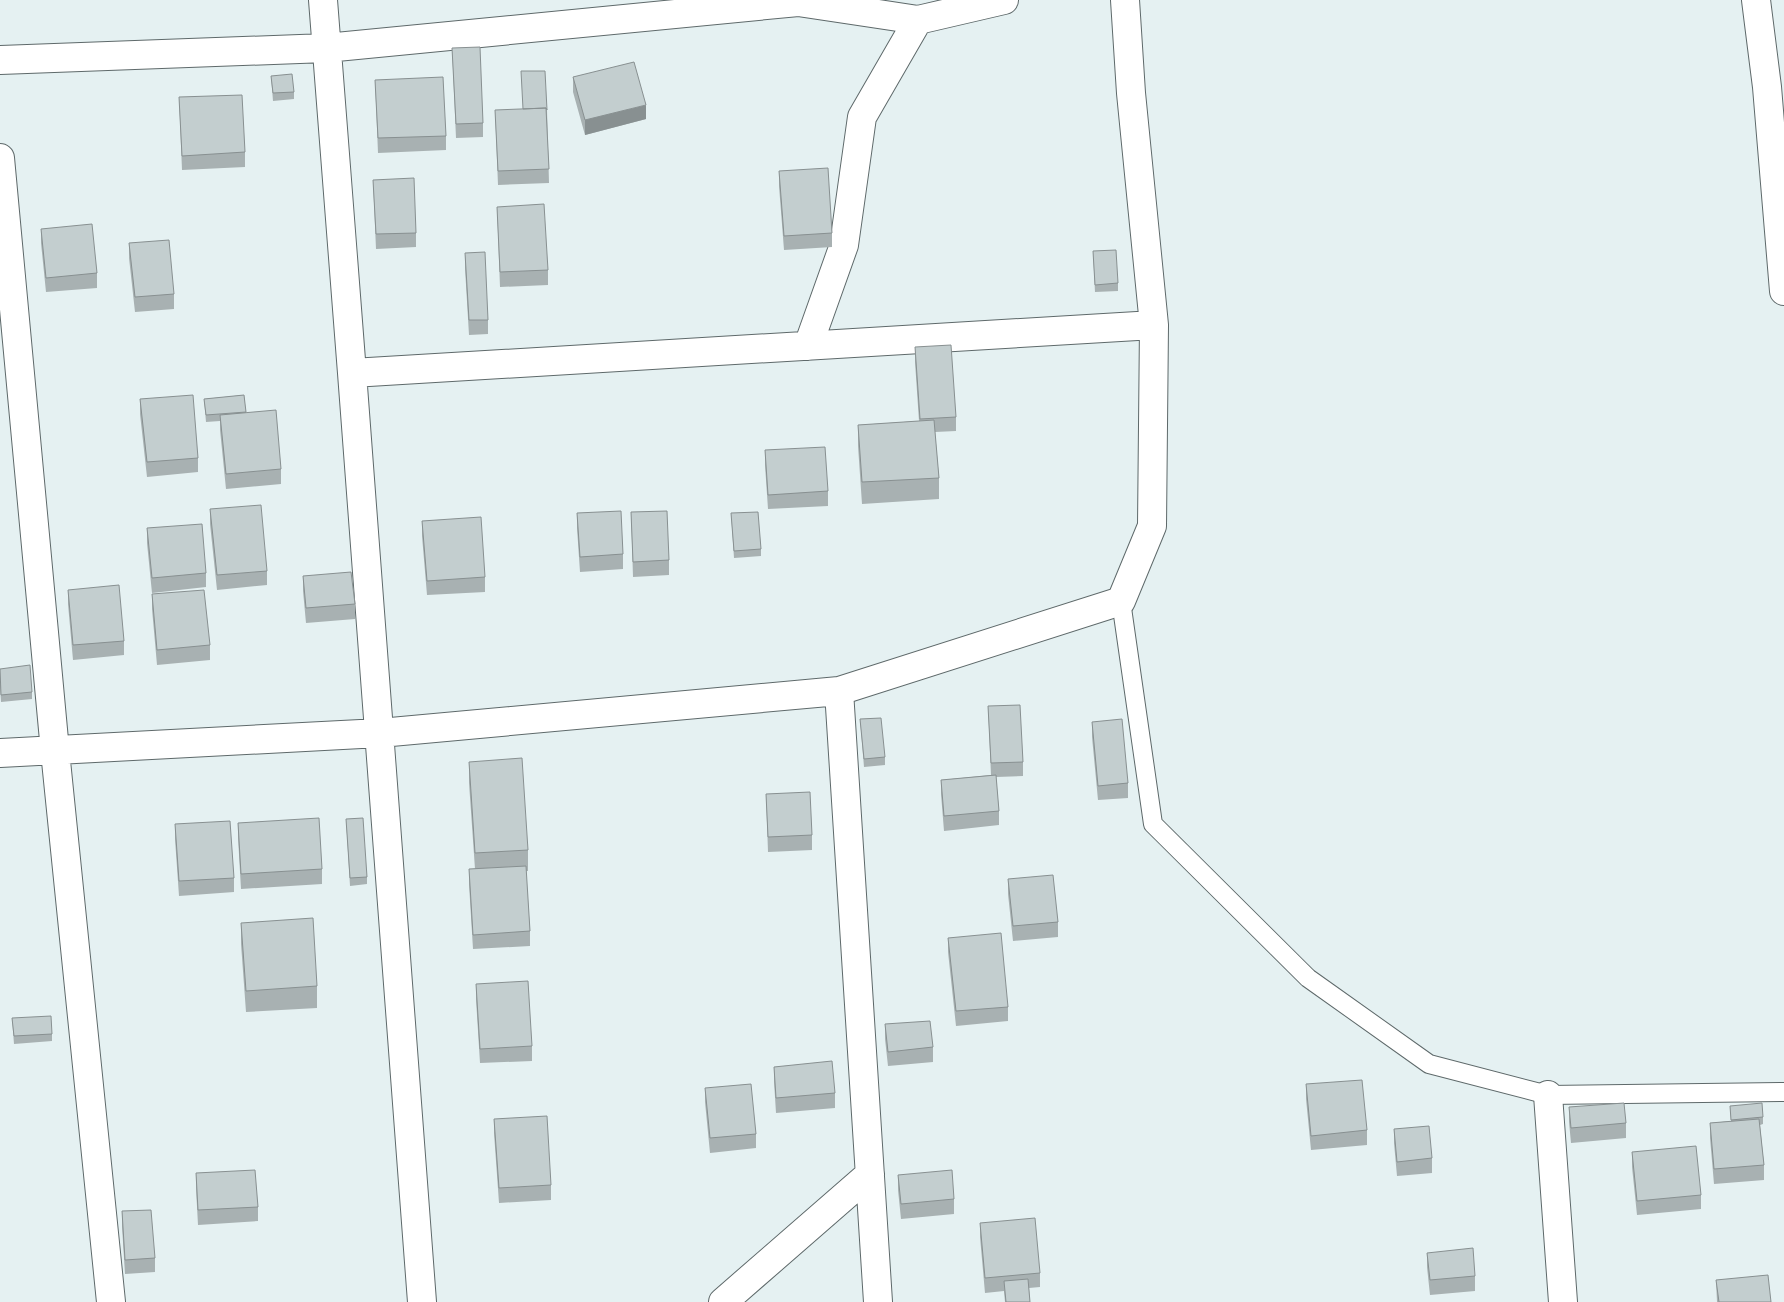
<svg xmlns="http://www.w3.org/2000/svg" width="1784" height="1302" viewBox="0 0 1784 1302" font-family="'Zilla Slab',serif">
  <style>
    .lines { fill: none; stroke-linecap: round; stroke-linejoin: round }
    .lane-casing { stroke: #5e696a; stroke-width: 20 }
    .street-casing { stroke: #5e696a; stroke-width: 30 }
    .lane { stroke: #fff; stroke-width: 18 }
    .street { stroke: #fff; stroke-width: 28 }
    .wall { fill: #a8b1b2 }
    .shaded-wall { fill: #889091 }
    .building { fill: #c3cecf; stroke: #889091 }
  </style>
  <rect width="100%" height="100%" fill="#e5f1f2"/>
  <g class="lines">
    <defs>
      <path id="lane" d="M1121,601L1153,824L1308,978L1429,1064L1548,1095L1784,1092"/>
      <path id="street" d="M323,0L352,373L422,1302
        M1756,0L1767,87L1784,291
        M0,60L326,48L798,2L918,20L1004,0
        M0,158L55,751L111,1302
        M808,346L844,245L862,117L918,20
        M352,373L1154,325
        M839,691L878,1302
        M0,753L380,733L839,691L1121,601L1152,526L1154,325L1131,93L1125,0
        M1548,1095L1563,1302
        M723,1302L870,1174"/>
    </defs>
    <use href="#lane" class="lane-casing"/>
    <use href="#street" class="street-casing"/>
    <use href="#lane" class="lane"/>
    <use href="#street" class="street"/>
  </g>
  <path class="wall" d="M452,48L483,123V137L456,138Z
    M271,76L294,92V99L273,101Z
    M573,77L646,119L585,135L573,92Z
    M375,80L446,136V150L378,153Z
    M179,97L245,152V167L182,170Z
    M495,110H547L549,183L498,185Z
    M779,171L832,233V247L784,250L779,186Z
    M373,180L416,233V247L376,249Z
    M497,207L548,270V285L500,287Z
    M41,229L97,273V288L46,292L41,243Z
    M129,243L174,294V309L135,312L129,258Z
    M1093,251L1118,283V291L1095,292Z
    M465,253L488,320V334L469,335L465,268Z
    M915,347L956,417V431L935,432L939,478V499L862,504L858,446V425L919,421L915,362Z
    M244,395L246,413L281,469V484L226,489L220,430V421L206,422L204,399Z
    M140,399L198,458V472L147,477L140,414Z
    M765,450L828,491V506L768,509L765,465Z
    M210,509L267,571V585L217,590L210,524Z
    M631,512L669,560V575L633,577Z
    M577,513L623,554V569L580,572L577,528Z
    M731,513L761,549V556L734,558Z
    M422,521L485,577V592L427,595L422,536Z
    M147,528L206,573V587L152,593L147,543Z
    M303,576L355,604V619L306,623L303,591Z
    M68,590L124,641V655L73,660L68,604Z
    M152,594L210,645V660L157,665L152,609Z
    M0,669L32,692V699L1,702L0,687Z
    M988,706L1023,762V776L996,777L999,811V825L944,831L941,794V780L991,775Z
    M860,719L885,757V765L864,767Z
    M1092,722L1128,783V798L1098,800L1092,737Z
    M469,762L528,850V871H526L530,931V946L473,949L469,884V869H475L469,783Z
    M766,794L812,835V850L768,852Z
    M346,819L367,877V884L350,886Z
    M238,823L322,869V884L241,889L238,837Z
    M175,824L234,878V892L179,896L175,839Z
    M1008,879L1058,922V937L1013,941L1008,894Z
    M241,923L317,986V1008L246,1012L241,944Z
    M948,938L1008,1007V1021L956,1026L948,952Z
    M476,984L532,1046V1061L480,1063L476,999Z
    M12,1018L52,1034V1041L14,1044Z
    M885,1024L933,1047V1062L888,1066L885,1039Z
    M774,1067L835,1093V1108L776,1113L774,1081Z
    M1306,1084L1367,1130V1145L1311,1150L1306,1099Z
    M705,1088L756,1134V1148L710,1153L705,1102Z
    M1730,1106L1763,1117V1124L1760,1125L1764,1165V1180L1714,1184L1710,1138V1123L1731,1121Z
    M1569,1107L1626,1123V1138L1571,1143L1569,1122Z
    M494,1119L551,1185V1200L499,1203L494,1133Z
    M1394,1129L1432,1158V1173L1397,1176L1394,1143Z
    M1632,1152L1701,1195V1209L1637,1215L1632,1167Z
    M196,1173L258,1207V1221L198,1225L196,1188Z
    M898,1175L954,1199V1214L901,1219L898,1190Z
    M122,1211L155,1258V1272L125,1274L122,1226Z
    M980,1223L1040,1273V1287L1029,1288L1030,1302H1005L1004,1291L985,1293L980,1237Z
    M1427,1253L1475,1276V1291L1430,1295L1427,1267Z
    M1716,1280L1771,1302H1717Z"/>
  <path class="shaded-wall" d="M646,105V119L585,135V120Z"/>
  <path class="building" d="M480,47L483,123L456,124L452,48Z
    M634,62L646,105L585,120L573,77Z
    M521,71H545L547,110L546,108L523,109Z
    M292,74L294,92L273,93L271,76Z
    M443,77L446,136L378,138L375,80Z
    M242,95L245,152L182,156L179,97Z
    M546,108L549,169L498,171L495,110Z
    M828,168L832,233L784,236L779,171Z
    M414,178L416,233L376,234L373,180Z
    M544,204L548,270L500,272L497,207Z
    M92,224L97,273L46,278L41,229Z
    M169,240L174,294L135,297L129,243Z
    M1116,250L1118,283L1095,285L1093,251Z
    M485,252L488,320H469L465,253Z
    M951,345L956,417L920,419L915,347Z
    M193,395L198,458L147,462L140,399Z
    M244,395L246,412L206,415L204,399Z
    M276,410L281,469L226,474L220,415Z
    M934,420L939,478L862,482L858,425Z
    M825,447L828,491L768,495L765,450Z
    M261,505L267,571L217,575L210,509Z
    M621,511L623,554L580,557L577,513Z
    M667,511L669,560L633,562L631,512Z
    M758,512L761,549L734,551L731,513Z
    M481,517L485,577L427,581L422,521Z
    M202,524L206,573L152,578L147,528Z
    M351,572L355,604L306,608L303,576Z
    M119,585L124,641L73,645L68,590Z
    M204,590L210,645L157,650L152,594Z
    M30,665L32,692L1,695L0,669Z
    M1020,705L1023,762L991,763L988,706Z
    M881,718L885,757L864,759L860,719Z
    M1122,719L1128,783L1098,786L1092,722Z
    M522,758L528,850L475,853L469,762Z
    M996,775L999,811L944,816L941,780Z
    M810,792L812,835L768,837L766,794Z
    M319,818L322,869L241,874L238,823Z
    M363,818L367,877L350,878L346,819Z
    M230,821L234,878L179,881L175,824Z
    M526,866L530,931L473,935L469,869Z
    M1053,875L1058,922L1013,926L1008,879Z
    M313,918L317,986L246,991L241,923Z
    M1001,933L1008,1007L956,1011L948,938Z
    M528,981L532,1046L480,1049L476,984Z
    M51,1016L52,1034L14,1036L12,1018Z
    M930,1021L933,1047L888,1052L885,1024Z
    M832,1061L835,1093L776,1098L774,1067Z
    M1362,1080L1367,1130L1311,1136L1306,1084Z
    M751,1084L756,1134L710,1138L705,1088Z
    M1624,1103L1626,1123L1571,1128L1569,1107Z
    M1762,1103L1763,1117L1731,1120L1730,1106Z
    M547,1116L551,1185L499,1188L494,1119Z
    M1759,1119L1764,1165L1714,1169L1710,1123Z
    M1429,1126L1432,1158L1397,1162L1394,1129Z
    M1696,1146L1701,1195L1637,1201L1632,1152Z
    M255,1170L258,1207L198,1210L196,1173Z
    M952,1170L954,1199L901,1204L898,1175Z
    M151,1210L155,1258L125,1260L122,1211Z
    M1035,1218L1040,1273L985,1278L980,1223Z
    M1473,1248L1475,1276L1430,1280L1427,1253Z
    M1768,1275L1771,1302H1719L1716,1280Z
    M1028,1279L1030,1302H1006L1004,1281Z"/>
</svg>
